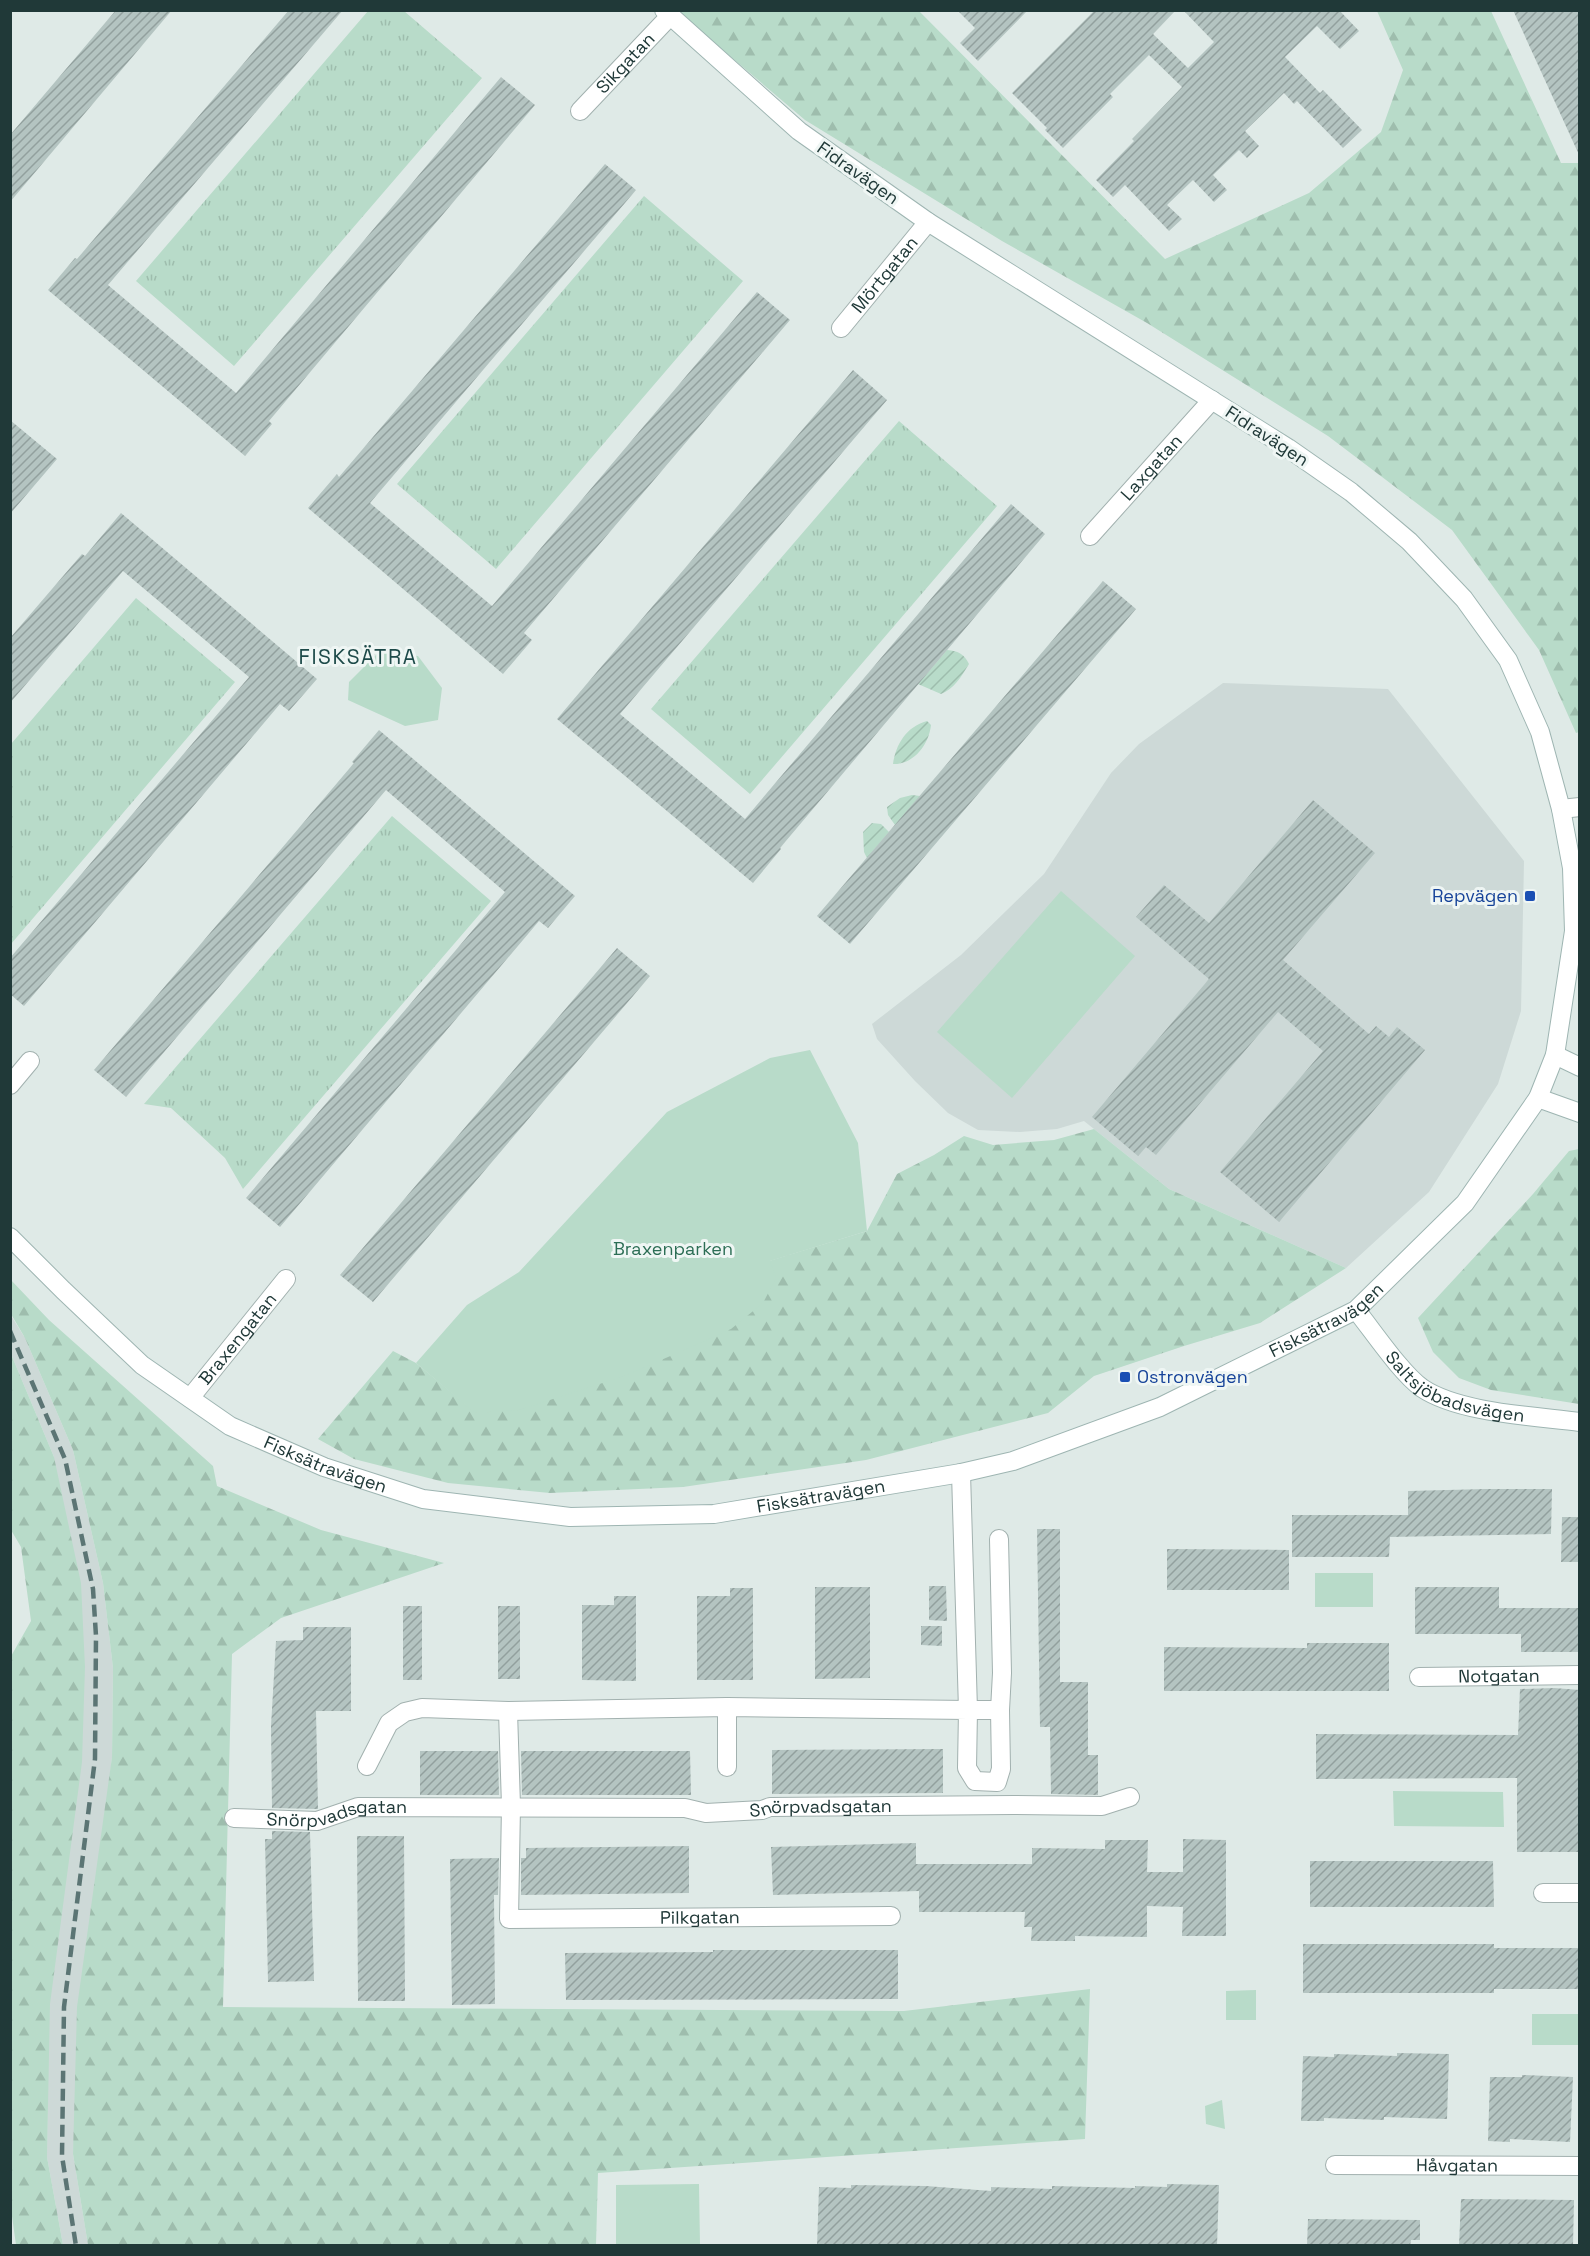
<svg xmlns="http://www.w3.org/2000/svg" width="1590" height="2256" viewBox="0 0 1590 2256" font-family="'Space Grotesk',sans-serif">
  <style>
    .built { fill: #cdd9d7 }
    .grass { fill: url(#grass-tufts) }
    .forest { fill: url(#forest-firs) }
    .park { fill: #b8dbc9 }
    .garden { fill: url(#garden-furrows) }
    .building { fill: url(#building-hatch) }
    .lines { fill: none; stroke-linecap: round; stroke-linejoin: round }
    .street-casing { stroke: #a2b1af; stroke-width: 20 }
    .secondary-casing { stroke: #9eb5b2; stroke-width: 20 }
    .street { stroke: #fff; stroke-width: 18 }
    .secondary { stroke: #fff; stroke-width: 18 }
    .rail { stroke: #5b7574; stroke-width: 4.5; stroke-dasharray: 12 6; stroke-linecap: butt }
    .transit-dot { fill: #1a4fb4; stroke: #eff6f4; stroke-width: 2 }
    .labels { text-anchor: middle; stroke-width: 6; stroke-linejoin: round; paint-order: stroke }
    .street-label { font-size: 18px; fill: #203938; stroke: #eff6f4 }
    .transit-label { font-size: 18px; fill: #164399; stroke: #eff6f4; text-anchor: end }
    .park-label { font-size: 18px; fill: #2c6e55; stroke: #eff6f4 }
    .quarter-label { font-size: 21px; letter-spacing: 1.5px; fill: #1d4a49; stroke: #eff6f4 }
  </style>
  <defs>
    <pattern id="grass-tufts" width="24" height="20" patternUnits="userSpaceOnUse" patternTransform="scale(1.5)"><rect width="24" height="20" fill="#b8dbc9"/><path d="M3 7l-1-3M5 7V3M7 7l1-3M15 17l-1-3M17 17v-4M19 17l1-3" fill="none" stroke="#9ebdad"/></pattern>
    <pattern id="forest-firs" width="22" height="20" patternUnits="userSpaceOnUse" patternTransform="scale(1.5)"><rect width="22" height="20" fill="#b8dbc9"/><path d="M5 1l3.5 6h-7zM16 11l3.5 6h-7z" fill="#9ebdad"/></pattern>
    <pattern id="garden-furrows" width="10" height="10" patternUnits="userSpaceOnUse" patternTransform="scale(1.5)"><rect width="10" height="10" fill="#b8dbc9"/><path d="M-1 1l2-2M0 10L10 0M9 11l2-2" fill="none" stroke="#9ebdad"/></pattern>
    <pattern id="building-hatch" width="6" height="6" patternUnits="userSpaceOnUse" patternTransform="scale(1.5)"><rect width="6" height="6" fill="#b4c4c1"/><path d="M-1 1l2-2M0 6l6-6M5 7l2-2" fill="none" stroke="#92a09e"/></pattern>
  </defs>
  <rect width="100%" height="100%" fill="#dfeae7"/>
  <path class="built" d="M1223,683L1388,689L1524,861L1521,1011L1498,1084L1429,1192L1346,1268L1169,1189L1084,1121L1057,1129L1020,1132L978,1130L948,1113L915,1081L877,1039L872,1024L961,955L1044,874L1111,773L1139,744Z
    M10,1314L25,1338L73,1450L103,1583L113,1668L112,1757L73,2154L88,2245H63L47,2157L54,1457L11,1354Z"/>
  <path class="grass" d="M368,11H404L482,78L234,366L136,281Z
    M644,196L743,281L496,569L397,484Z
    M899,421L997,506L750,794L651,709Z
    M136,598L235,682L11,944V744Z
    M392,816L491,901L243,1189L225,1158L171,1108L144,1104Z"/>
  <path class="forest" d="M677,11H919L1165,259L1309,193L1381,132L1403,70L1377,11H1491L1561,163H1579V732L1576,733L1539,650L1452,530L1328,436L1147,323L1002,241L805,120Z
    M1094,1129L1169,1189L1346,1268L1260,1323L1184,1346L1094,1376L1048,1413L866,1460L683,1487L550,1493L448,1483L354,1459L318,1439L393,1351L416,1363L475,1412L769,1261L867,1231L897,1174L934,1155L964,1136L993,1145L1054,1140Z
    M1579,1149V1404L1491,1390L1459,1378L1433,1352L1418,1318L1533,1194L1569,1151Z
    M10,1279L49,1320L213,1466L217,1486L321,1530L444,1563L281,1618L232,1654L223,2007L904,2011L1090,1989L1085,2139L598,2173L596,2245H88L73,2154L77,2007L112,1757L113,1668L103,1583L73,1450L25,1338L11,1314Z
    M11,1354L54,1457L81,1583L85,1667L82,1762L50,2004L47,2157L63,2245H16L11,2209L10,1658L31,1621L21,1547L11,1530Z"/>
  <path class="park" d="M379,652L418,656L442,688L438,720L405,726L348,700L349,682Z
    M1061,891L1135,956L1012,1098L937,1032Z
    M810,1050L858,1143L867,1231L770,1261L776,1278L763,1303L731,1329L682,1351L624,1376L519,1410L475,1413L416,1363L467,1305L519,1272L667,1112L770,1058Z
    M1315,1573H1373V1607H1315Z
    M1393,1791L1503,1792L1504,1827L1394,1826Z
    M1256,1990V2020H1226V1991Z
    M1532,2014H1579V2045H1532Z
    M1222,2100L1225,2129L1206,2124L1205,2106Z
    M699,2184L700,2245H616V2185Z"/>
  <path class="garden" d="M947,650C959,651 964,654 969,664C961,677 954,689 941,694L918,684Z
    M927,721L931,725C929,745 913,765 893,764C896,744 906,727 927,721Z
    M912,795L920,796L895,825L888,815L887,807L900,798Z
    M872,823L881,824L889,832L867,858L864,852L863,832Z"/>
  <path class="building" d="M116,10H172L10,202V135Z
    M289,10H343L108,285L236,393L501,77L535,105L269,421L272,424L245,456L48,290L75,258L77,259Z
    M957,10H1028L978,61L960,43L975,28Z
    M1095,10H1176L1153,34L1188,68L1214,42L1183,10H1339L1359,31L1340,49L1317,26L1285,57L1320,93L1323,90L1362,130L1343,148L1297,101L1294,104L1284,93L1245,131L1259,146L1247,158L1239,150L1213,175L1227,190L1214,202L1193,180L1167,205L1182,219L1169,231L1125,185L1113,197L1096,180L1134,141L1132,139L1182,87L1149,55L1110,94L1113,97L1063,148L1045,130L1047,128L1012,93Z
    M1513,10H1580V157Z
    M605,164L636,190L370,503L492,606L757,292L790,320L524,633L532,640L503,674L308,508L337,474L339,477Z
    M853,370L887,400L620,714L745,819L1011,504L1045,534L780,848L781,849L753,883L557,719Z
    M10,420L57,459L10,514Z
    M121,513L317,679L289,711L280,704L24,1006L10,994V958L249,677L123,571L10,703V638L82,554L85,556Z
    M1103,581L1136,609L850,944L817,916Z
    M379,730L575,896L548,928L539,921L280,1227L246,1198L505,892L386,790L126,1097L94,1070L354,763L352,762Z
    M1313,800L1375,853L1283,960L1369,1034L1376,1026L1389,1037L1397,1027L1425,1050L1279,1222L1220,1172L1323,1051L1278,1012L1156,1155L1146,1147L1138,1156L1092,1117L1209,979L1136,917L1164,885L1209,923Z
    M617,948L650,976L373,1302L340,1275Z
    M1486,1489H1552L1551,1534L1390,1537L1389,1557H1292V1515H1408V1491Z
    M1562,1517H1580V1562H1561Z
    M1037,1529H1060V1682H1088V1755H1098V1795L1051,1794L1050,1727H1040Z
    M1167,1549L1289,1550V1590H1167Z
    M929,1586H946L947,1621L929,1620Z
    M815,1587H870V1678L815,1679Z
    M1415,1587H1499V1608H1580V1652H1521V1634H1415Z
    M730,1588H753V1680H697V1596H730Z
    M614,1596H636V1681L582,1680V1605H614Z
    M403,1606H422V1680H403Z
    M498,1606H520V1679H498Z
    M921,1626H942V1646L921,1645Z
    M303,1627H351V1711H316L318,1809L272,1808L271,1726L276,1641L303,1640Z
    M1307,1643H1389V1691H1164V1647L1307,1648Z
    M1554,1688L1580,1690V1852H1517V1778L1316,1779V1734L1518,1735L1520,1689Z
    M943,1749V1793L772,1794V1750Z
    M420,1751H498L499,1795H420Z
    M521,1751H690L691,1795H522Z
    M272,1831L310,1832L314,1981L268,1982L265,1839H272Z
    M357,1836H404L405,2001H358Z
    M1183,1839L1226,1840V1936H1182L1183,1907L1147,1906V1937L1075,1936V1941H1031L1032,1927H1024L1025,1912H919V1891L773,1895L771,1847L916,1843V1864H1032V1848L1105,1849V1840H1148L1147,1872H1183Z
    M689,1846V1893L521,1895V1858H526V1848Z
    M499,1858L498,1895H494L495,2004L452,2005L450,1859Z
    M1310,1861H1493L1494,1907H1310Z
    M1303,1944H1494V1948H1580V1989H1494V1993H1303Z
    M713,1950H898V1999L566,2000L565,1953L713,1952Z
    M1397,2053L1449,2054L1447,2119L1384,2117V2120L1324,2118V2121H1301L1303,2056L1334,2057V2054L1397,2056Z
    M1522,2075L1573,2077L1570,2142L1510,2139V2142L1488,2141L1490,2077H1522Z
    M1167,2184L1219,2185L1217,2246H817L819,2187L851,2188V2185L926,2186L991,2191V2187L1052,2189V2186L1135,2188V2186L1167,2187Z
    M1461,2199L1574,2200L1573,2246H1459Z
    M1308,2219L1420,2220V2240H1411L1410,2246H1307Z"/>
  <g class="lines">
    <defs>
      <g id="street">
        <path id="s1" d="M580,111L670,16"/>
        <path id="s2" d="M841,328L928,222"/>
        <path id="s3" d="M1090,536L1212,400"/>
        <path d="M1561,809L1580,807"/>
        <path d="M10,1085L30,1061"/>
        <path id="s4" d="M190,1398L286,1279"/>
        <path d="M999,1539L1002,1673L1000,1710"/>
        <path id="s5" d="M1419,1677L1580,1675"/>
        <path id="s6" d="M508,1711L511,1806L509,1919L891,1916"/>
        <path d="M367,1766L389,1723L405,1712L422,1708L508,1711L727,1707L968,1710H1000L1001,1769L997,1782L975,1781L967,1768L968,1710L961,1473"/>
        <path d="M727,1767V1707"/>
        <path id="s7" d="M234,1818L317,1821L358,1807L685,1808L706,1813L762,1810L770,1807L1013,1805L1102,1806L1130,1797"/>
        <path d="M1543,1893H1580"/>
        <path id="s8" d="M1335,2165L1580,2166"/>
      </g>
      <g id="secondary">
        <path d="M1555,1055L1580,1067"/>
        <path d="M1538,1098L1580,1113"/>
        <path id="s9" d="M10,1237L63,1290L142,1365L230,1426L324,1467L423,1499L570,1517L714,1514L961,1473L1013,1461L1160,1407L1356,1310L1465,1203L1538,1098L1555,1055L1574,931L1572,868L1561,809L1540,732L1508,660L1464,599L1409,541L1351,492L1288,448L928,222L799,131L664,10"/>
        <path id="s10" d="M1356,1310C1373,1331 1401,1373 1422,1388C1459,1413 1534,1416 1580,1422"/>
      </g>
    </defs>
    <use href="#street" class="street-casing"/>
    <use href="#secondary" class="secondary-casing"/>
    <use href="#street" class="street"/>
    <use href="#secondary" class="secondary"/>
    <path class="rail" d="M10,1331L65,1459L93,1589L96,1636L95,1759L64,2007L62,2156L76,2246"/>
  </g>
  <g class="transit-dot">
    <rect x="1524" y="890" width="12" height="12" rx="3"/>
    <rect x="1119" y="1371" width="12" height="12" rx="3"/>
  </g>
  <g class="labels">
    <g class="street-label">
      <text dy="6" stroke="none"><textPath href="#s1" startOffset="66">Sikgatan</textPath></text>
      <text transform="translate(858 173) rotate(35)" y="6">Fidravägen</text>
      <text dy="6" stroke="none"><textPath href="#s2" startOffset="69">Mörtgatan</textPath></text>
      <text transform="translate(1267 436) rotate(33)" y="6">Fidravägen</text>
      <text dy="6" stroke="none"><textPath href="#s3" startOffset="92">Laxgatan</textPath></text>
      <text dy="6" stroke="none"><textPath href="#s9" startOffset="1438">Fisksätravägen</textPath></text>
      <text dy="6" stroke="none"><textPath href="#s4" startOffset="76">Braxengatan</textPath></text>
      <text dy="6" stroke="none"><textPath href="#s10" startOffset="132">Saltsjöbadsvägen</textPath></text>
      <text dy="6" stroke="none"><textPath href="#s9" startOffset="394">Fisksätravägen</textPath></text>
      <text dy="6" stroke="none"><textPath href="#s9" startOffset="898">Fisksätravägen</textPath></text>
      <text dy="6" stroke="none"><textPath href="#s5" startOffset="80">Notgatan</textPath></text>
      <text dy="6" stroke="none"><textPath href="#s7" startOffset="590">Snörpvadsgatan</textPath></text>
      <text dy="6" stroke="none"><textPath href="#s7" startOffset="104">Snörpvadsgatan</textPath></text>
      <text dy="6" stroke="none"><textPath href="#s6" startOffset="399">Pilkgatan</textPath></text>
      <text dy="6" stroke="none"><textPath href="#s8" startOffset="122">Håvgatan</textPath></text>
    </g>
    <g class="transit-label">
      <text x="1518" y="902">Repvägen</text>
      <text x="1137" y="1383" text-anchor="start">Ostronvägen</text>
    </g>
    <g class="park-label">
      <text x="673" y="1255">Braxenparken</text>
    </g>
    <g class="quarter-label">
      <text x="358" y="664">FISKSÄTRA</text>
    </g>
  </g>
  <rect width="1590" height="2256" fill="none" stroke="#203938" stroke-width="24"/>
</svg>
